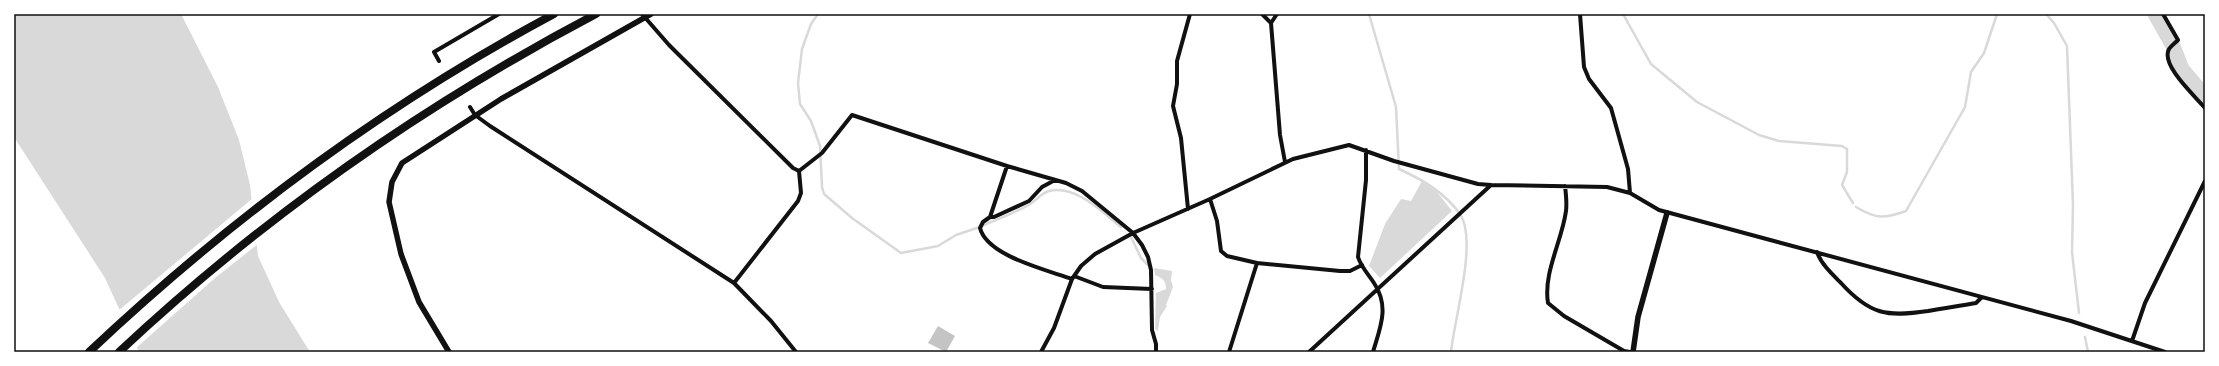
<svg xmlns="http://www.w3.org/2000/svg" width="2219" height="366" viewBox="0 0 2219 366" font-family="'Alegreya Sans',sans-serif">
  <style>
    .water { fill: #d9d9d9 }
    .pier { fill: #fff }
    .lines { fill: none; stroke-linecap: round; stroke-linejoin: round }
    .stream { stroke: #d9d9d9; stroke-width: 2.5 }
    .river { stroke: #d9d9d9; stroke-width: 15 }
    .building { fill: #c4c4c4 }
    .minor { stroke: #111; stroke-width: 4 }
    .tertiary { stroke: #111; stroke-width: 5.5 }
    .motorway { stroke: #111; stroke-width: 8 }
    .neatline { fill: none; stroke: #111; stroke-width: 1.5 }
  </style>
  <rect width="100%" height="100%" fill="#fff"/>
  <path class="water" d="M14,14H181L218,87L239,140L250,185L258,256L279,302L310,352H139L105,278L14,137Z
    M1422,181L1437,192L1452,211L1380,278L1369,266L1385,224L1401,199L1411,201Z
    M1154,268L1172,271L1171,280L1173,287L1166,305L1167,306L1160,317L1158,331L1155,329L1156,293L1166,289C1166,280 1162,278 1155,275Z"/>
  <path class="pier" d="M253,198L258,244L215,278L135,349L118,311Z"/>
  <g class="lines">
    <path class="stream" d="M818,14L811,24L802,49L798,83L800,104L811,121L820,146L822,187L824,194L852,218L901,253L938,246L956,235L977,228
      M1369,14L1396,107L1399,169C1423,180 1444,192 1460,214C1478,240 1454,320 1451,352
      M1623,14L1651,64L1697,102L1759,135L1779,141L1842,146L1847,149V172L1842,185L1853,203
      M2046,14L2054,23L2067,46L2073,205L2072,252L2079,313
      M1856,207C1876,219 1884,219 1906,211L1965,107L1971,72L1984,53L1997,14
      M984,225C999,219 1014,213 1029,205C1036,201 1041,193 1049,191C1075,184 1102,212 1121,227
      M1131,237L1141,258L1148,265
      M2085,337L2088,352"/>
    <path class="river" d="M2155,14L2172,44
      M2173,46L2182,69L2205,96"/>
  </g>
  <path class="building" d="M938,326L955,336L946,352L928,343Z"/>
  <g class="lines">
    <path class="minor" d="M642,14L669,45L793,168L799,171L801,193L798,201L734,283
      M1262,14L1271,23
      M1277,14L1271,23L1280,135L1285,162
      M1580,14L1584,67L1589,79L1611,108L1628,169L1630,193
      M2163,14L2178,40C2175,43 2171,46 2169,49C2160,65 2196,97 2205,108
      M439,61L434,52L499,14
      M470,107L475,115L490,126L734,283L771,321L796,352
      M1366,150V180L1358,257C1361,267 1369,275 1374,283C1390,307 1380,328 1373,352
      M799,171L822,153L852,115L1007,166L1066,183L1082,191L1133,233L1142,245L1148,257L1151,270L1152,330L1156,344V352
      M1055,180L1042,187L1029,201L994,217H990L983,222L980,228C987,256 1047,270 1072,279
      M1565,186C1566,194 1567,203 1566,211C1562,241 1543,273 1548,303L1564,316L1624,351L1630,352
      M1210,199L1217,221L1221,251L1227,256L1257,263L1340,271H1350L1362,265
      M1188,209L1181,138L1173,106L1177,84V61L1190,14
      M990,217L1007,166
      M1817,252C1821,264 1832,274 1841,283C1870,315 1887,317 1928,311C1944,308 1960,306 1976,303L1981,298
      M1074,276L1103,287L1152,289
      M2132,341L2145,303L2205,181
      M1041,352L1054,328L1072,279L1081,266L1095,254L1133,233L1210,199L1293,159L1349,145L1394,161L1478,184L1491,185
      M1229,352L1257,263
      M1309,352L1491,185L1607,187L1630,193L1659,210L2071,321L2165,352"/>
    <path class="tertiary" d="M449,352L419,302L401,254L389,202L392,182L402,163L501,99L651,14
      M1633,352L1638,317L1667,213"/>
    <path class="motorway" d="M89,352C229,220 384,105 554,14
      M119,352C262,218 423,105 596,14"/>
  </g>
  <rect width="2219" height="366" fill="none" stroke="#ffffff" stroke-width="30"/>
  <rect x="15" y="15" width="2189" height="336" class="neatline"/>
</svg>
